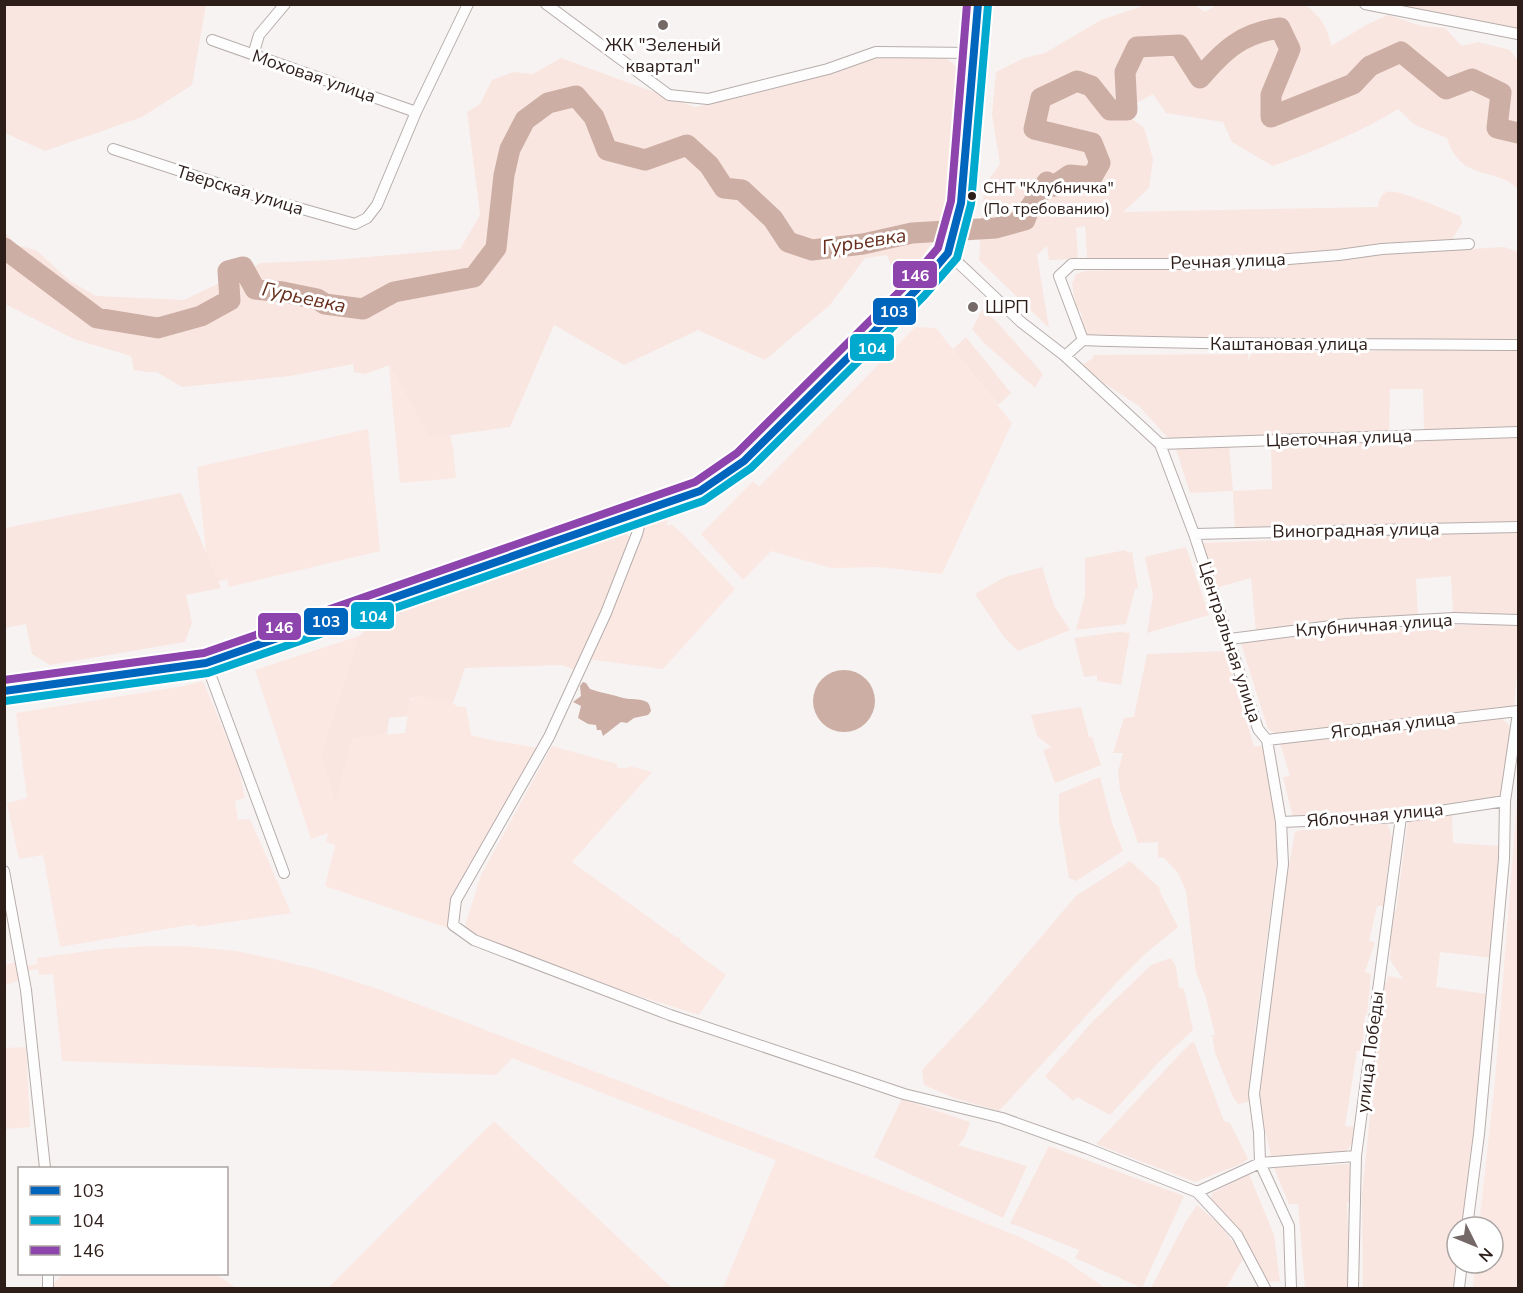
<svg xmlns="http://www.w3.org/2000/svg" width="1523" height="1293" viewBox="0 0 1523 1293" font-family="'Nunito Sans',sans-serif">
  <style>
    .built { fill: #fbe8e3 }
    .green { fill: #f9e6e0 }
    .water { fill: #cdaea4 }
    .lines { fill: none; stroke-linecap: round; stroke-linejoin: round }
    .river { stroke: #cdaea4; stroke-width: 21 }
    .street-casing { stroke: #b6adab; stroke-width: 12 }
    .secondary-casing { stroke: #b6adab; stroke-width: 15 }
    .street { stroke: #fefdfd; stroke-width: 10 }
    .secondary { stroke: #fefdfd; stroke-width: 14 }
    .bus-1-casing { stroke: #fff; stroke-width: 12 }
    .bus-2-casing { stroke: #fff; stroke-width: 12 }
    .bus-3-casing { stroke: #fff; stroke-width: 12 }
    .bus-1 { stroke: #0065bd; stroke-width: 8 }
    .bus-2 { stroke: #00a9ce; stroke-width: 8 }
    .bus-3 { stroke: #8e44ad; stroke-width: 8 }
    .poi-dot { fill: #746966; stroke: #fff; stroke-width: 2 }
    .bus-dot { fill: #2d1e1a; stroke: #fff; stroke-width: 2 }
    .labels { text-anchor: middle; stroke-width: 6; stroke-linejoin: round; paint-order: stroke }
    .bus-label { font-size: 16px; fill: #2d1e1a; stroke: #fff; text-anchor: start }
    .poi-label { font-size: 18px; fill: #2d1e1a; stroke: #fff }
    .street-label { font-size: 18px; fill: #2d1e1a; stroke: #fff }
    .water-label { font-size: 20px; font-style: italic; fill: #672f1e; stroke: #fff }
    .line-badge { stroke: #fff; stroke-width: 2 }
    .badge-label { font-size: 16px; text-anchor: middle; font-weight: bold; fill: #fff }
  </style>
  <rect width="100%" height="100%" fill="#f7f3f2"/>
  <path class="built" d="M915,327L936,328L1012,423L942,574L879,567L831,568L771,551L743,580L701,534L753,481L759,487Z
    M388,357L443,401L453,448L456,478L400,483Z
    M368,429L380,551L229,587L227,579L213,583L208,571L197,467Z
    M659,516L668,521L666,524L669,526L671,524L683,534L735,589L663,669L588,659L645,521Z
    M359,636L321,753L335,802L351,737L405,733L410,700L421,696L450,702L459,707H466L471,735L486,739L543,749L462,893L454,930L325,886L335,845L326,842L328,833L311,839L255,670Z
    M203,681L238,765L245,798L235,801L238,820L250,819L291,913L196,927L195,924L60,947L43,855L19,859L7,803L27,798L16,713L184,686Z
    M552,746L617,764V768H628L629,766L652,772L572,862L676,937L677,936L681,939L680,941L726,975L699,1015L557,970L463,932L481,875Z
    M1518,789V1288H1473L1475,1263H1493V1227H1479L1495,1080Z
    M149,946H184L237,951L316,969L381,990L868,1176L1020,1237L1065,1260L1105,1288H723L776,1160L512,1058L496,1075L62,1061L53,974L39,975L38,969L28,971L20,980L5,985L4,965L17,962L27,966L37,964V958L103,949Z
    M26,1047L30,1127L5,1129V1048Z
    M494,1121L672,1288H328Z
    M63,1274H216L236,1288H50Z"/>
  <path class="green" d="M5,4L206,5L192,85L142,117L45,151L5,133Z
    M1146,5H1194L1205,12L1217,5H1304C1319,13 1329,29 1331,46L1366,25L1388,15L1422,26L1445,28L1462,46L1478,42L1510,50L1518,61V189C1494,165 1462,184 1447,138L1415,125L1398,109C1359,133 1317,150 1273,166L1232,142L1223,122L1166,113L1153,94L1122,111L1144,128L1153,159L1149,188L1123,212L1378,207C1378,202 1381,194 1387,192C1396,188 1448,211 1460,216L1462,223L1452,240L1235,260L1087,259L1085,226L1076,228L1078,259L1049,260L1047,246L1037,255L1049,328L979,260L984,186L1000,164L992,114L996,72L1024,58L1045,53L1101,20Z
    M1374,5H1518V30Z
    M912,54C938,56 956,53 962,83L949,219L904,282L898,284L887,255L865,258L830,305L765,360L698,330L624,365L554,325L510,427L430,438L390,365L365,374L354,372L353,364L290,376L182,387L157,372H148L134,370L131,356L74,339L5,304L4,231L16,245L36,250L70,281L96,296L184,300L261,263L333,260L460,249L480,215L467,112L480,104L492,80L513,72L533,74L561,58L695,107L710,104L717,99L832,73L878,58Z
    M1504,247L1518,252V338L1511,340L1086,343L1081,311H1077L1072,284L1076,274L1085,271L1179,268L1218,269L1371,255Z
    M982,310L996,321L1043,374L1035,388L984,343L972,329Z
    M966,337L1011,393L998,405L953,349Z
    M1459,349L1518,350V426L1424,430L1423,389H1390L1389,431L1318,432V435L1171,438L1167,437L1139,406L1105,384L1084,367V364L1093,358V355L1248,354L1249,361L1251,354Z
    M1518,436V522L1235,533L1233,491L1272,489L1271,445Z
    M1229,446L1233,491L1190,493L1176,449Z
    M181,493L221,588L186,595L192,623L185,642L50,665L32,654L26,624L5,628V528Z
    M622,530L631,538L632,544L575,670L562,665L465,668L453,703L421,696L410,699L408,716L389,718L387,734L352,738L335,803L321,753L359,636L381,616Z
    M1518,531V614L1453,613L1451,576L1416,579L1418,616L1350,618L1256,632L1251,578L1215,588L1202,543Z
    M1186,547L1209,615L1147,633L1153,595L1145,557Z
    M1126,550L1127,553L1132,552L1138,588L1135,589L1126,624L1076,630L1085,595V558Z
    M1042,567L1054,606L1070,630L1018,651L1004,637L975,594L1005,577Z
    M1454,625H1518V663L1514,706L1276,734L1268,729L1241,644L1245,642L1273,638Z
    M1119,632L1130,633L1121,685L1097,681V675L1084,677L1074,638Z
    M1228,651L1234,680L1254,746H1261L1269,765L1276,817L1278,853L1255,1031L1251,1101L1238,1104L1233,1097L1215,1053L1212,1035H1215L1206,998L1196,972L1186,891L1178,873L1163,857L1158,858V842L1138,843L1120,790L1118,772L1123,753H1113L1124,718L1134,717L1147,654Z
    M1081,707L1089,737H1092L1101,765L1055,783L1043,750L1051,747L1037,736L1031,715Z
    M1500,717L1510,726L1505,788L1497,801L1393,812L1293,818L1283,777L1290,776L1280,743Z
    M1100,777L1112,823L1123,851L1076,881L1069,878L1059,820V794Z
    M1452,815L1453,843L1500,846L1493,958L1440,952L1436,987L1487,994L1464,1227H1457L1458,1279L1451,1288H1363L1362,1196L1383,982H1387L1388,976L1403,979L1390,960L1391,948L1385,947L1392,911H1396L1408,820Z
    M1384,823L1388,825L1395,847L1393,870H1387L1385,906H1377L1369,941L1375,942L1365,972L1371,974L1367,1015H1365L1362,1051H1357L1345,1126L1354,1127C1352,1139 1354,1150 1340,1153L1271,1156L1257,1095L1261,1072L1263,1071L1282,905L1295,832L1301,830L1333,829V826Z
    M1130,861L1160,888L1159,890L1178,927L1146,953L1119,980L999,1111L954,1098L924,1085L922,1070L983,1005L1076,896Z
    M1171,958L1176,967L1179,988L1184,989L1193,1030L1159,1062L1110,1115L1077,1097L1073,1101L1045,1076L1093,1021L1151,965Z
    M1194,1042L1224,1121L1230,1123L1248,1159L1241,1164L1195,1182L1096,1144L1177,1057L1191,1043Z
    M902,1099L970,1122L965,1137L958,1145L1027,1166L1003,1218L874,1157Z
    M1049,1146L1184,1196L1142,1288L1075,1258L1079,1250L1010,1223Z
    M1351,1164V1201L1347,1202L1350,1288H1305L1298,1204H1289L1274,1168Z
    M1249,1174L1274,1235L1280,1281L1267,1282L1210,1202L1212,1193Z
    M1197,1205L1221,1226L1244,1257L1226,1288H1151L1185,1223Z"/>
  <path class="water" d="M813 701a31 31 0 1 1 62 0a31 31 0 1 1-62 0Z
    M583,682L586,683L590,689C600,693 612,694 623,698C631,700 639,698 647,702C650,705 650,707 651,711L648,715L634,718L627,723L621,722L603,736L601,730H597L596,725L588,724L578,718L581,706L573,702L581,696L580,686Z"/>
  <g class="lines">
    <path class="river" d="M4,248L97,318L158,328L201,316L230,300L228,271L243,267L255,289L283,292L317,299L325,304L363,309L394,292L474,277L496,248L504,175L510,149L525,120L548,103L576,96L594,117L607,150L645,160L687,145L709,165L724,188L742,190L773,219L788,242L812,250L863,244L912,233L996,228L1025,220L1029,209L1047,182L1054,186L1070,175L1092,177L1100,163L1092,143L1034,129L1041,98L1077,81L1091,86L1110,110H1127L1125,72L1137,47L1179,45L1200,78C1224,50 1242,33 1280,28L1290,49L1271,95V117L1353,84L1370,66L1401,52L1446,89L1472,79L1501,93L1497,128L1518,133"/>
    <defs>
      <path id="street" d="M546,4L669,95L708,99L828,69L876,52L974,53
        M1365,4L1518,34
        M212,40L416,112
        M253,55L259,35L285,4
        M113,149L260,197L355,224L367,218L377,205L416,112L468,4
        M948,253L1021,322L1065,356L1160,444L1194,534L1258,729L1267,740L1281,822L1283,864L1254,1094L1259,1132L1260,1163L1289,1226L1291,1288
        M1083,340L1059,276L1072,264H1226L1339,255L1382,249L1469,244
        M1065,356L1083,340C1228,346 1373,343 1518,345
        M1160,444L1518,432
        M643,511L637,534L606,613L549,737L456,900L453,925L474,940L670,1015L904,1094L1002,1118L1086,1148L1197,1192L1237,1235L1265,1288
        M1194,534L1518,527
        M1230,639L1347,624L1454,618L1518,620
        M206,663L284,873
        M1267,740L1518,711
        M1281,822L1401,817L1505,801
        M4,871L26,990L45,1168
        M1197,1192L1260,1163L1356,1156
        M1467,1227L1479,1134L1504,859L1505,801L1518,713
        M48,1274V1288
        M1353,1288L1356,1156L1401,817
        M1459,1288L1462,1263"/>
      <path id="secondary" d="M4,691L206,663L700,491L744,461L917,289L948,253L961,203L978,4"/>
    </defs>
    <use href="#street" class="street-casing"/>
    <use href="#secondary" class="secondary-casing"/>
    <use href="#street" class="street"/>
    <use href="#secondary" class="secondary"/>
    <defs>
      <path id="bus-1" d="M4,691L206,663L700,491L744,461L917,289L948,253L961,203L978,4"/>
      <path id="bus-2" d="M5,701L208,673L703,501L751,468L924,296L957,258L971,204L988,5"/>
      <path id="bus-3" d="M4,680L204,653L695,482L737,453L909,282L938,248L951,201L967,4"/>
    </defs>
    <use href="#bus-1" class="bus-1-casing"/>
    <use href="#bus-2" class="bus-2-casing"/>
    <use href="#bus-3" class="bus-3-casing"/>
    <use href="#bus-1" class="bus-1"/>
    <use href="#bus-2" class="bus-2"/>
    <use href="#bus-3" class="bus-3"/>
  </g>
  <g class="poi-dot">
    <circle cx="663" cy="25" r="6"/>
    <circle cx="973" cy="307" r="6"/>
  </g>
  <circle class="bus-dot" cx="972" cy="196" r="5"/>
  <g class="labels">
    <g class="bus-label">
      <text x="983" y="193">СНТ "Клубничка"<tspan x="983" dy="21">(По требованию)</tspan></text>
    </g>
    <g class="poi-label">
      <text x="663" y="51">ЖК "Зеленый<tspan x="663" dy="21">квартал"</tspan></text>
      <text x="985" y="313" text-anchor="start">ШРП</text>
    </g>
    <g class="street-label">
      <text transform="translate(314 76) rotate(19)" y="6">Моховая улица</text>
      <text transform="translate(240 190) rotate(17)" y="6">Тверская улица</text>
      <text transform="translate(1228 261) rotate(-2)" y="6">Речная улица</text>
      <text x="1289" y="350">Каштановая улица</text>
      <text transform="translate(1339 438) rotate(-2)" y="6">Цветочная улица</text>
      <text transform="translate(1356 530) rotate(-1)" y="6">Виноградная улица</text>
      <text transform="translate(1374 625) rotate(-4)" y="6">Клубничная улица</text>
      <text transform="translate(1230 642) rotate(72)" y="6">Центральная улица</text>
      <text transform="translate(1393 725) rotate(-7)" y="6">Ягодная улица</text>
      <text transform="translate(1375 815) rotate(-5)" y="6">Яблочная улица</text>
      <text transform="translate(1370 1052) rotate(-83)" y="6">улица Победы</text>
    </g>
    <g class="water-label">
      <text transform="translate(864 241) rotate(-9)" y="7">Гурьевка</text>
      <text transform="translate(304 297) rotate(12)" y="7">Гурьевка</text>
    </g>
  </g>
  <g class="line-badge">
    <rect x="892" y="260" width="46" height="29" rx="6" fill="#8e44ad"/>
    <rect x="872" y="297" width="45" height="29" rx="6" fill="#0065bd"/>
    <rect x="849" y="333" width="46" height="29" rx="6" fill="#00a9ce"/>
    <rect x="350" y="601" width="45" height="29" rx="6" fill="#00a9ce"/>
    <rect x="303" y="607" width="46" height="29" rx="6" fill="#0065bd"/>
    <rect x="257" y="612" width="45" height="29" rx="6" fill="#8e44ad"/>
  </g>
  <g class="badge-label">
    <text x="915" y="281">146</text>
    <text x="894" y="317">103</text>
    <text x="872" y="354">104</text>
    <text x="373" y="622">104</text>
    <text x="326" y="627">103</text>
    <text x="279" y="633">146</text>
  </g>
  <rect width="1523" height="1293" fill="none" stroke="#2d1e1a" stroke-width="12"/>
  <rect x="18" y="1167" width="210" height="108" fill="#ffffff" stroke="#aba5a3" stroke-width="1.5"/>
  <rect x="30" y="1186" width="30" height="9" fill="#0065bd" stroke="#aba5a3" stroke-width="1.5"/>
  <text x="72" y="1197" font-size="18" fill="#2d1e1a">103</text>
  <rect x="30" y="1216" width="30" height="9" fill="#00a9ce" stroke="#aba5a3" stroke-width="1.5"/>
  <text x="72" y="1227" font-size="18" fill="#2d1e1a">104</text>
  <rect x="30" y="1246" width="30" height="9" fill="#8e44ad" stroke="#aba5a3" stroke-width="1.5"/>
  <text x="72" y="1257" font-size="18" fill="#2d1e1a">146</text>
  <g transform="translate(1475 1245) rotate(133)"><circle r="28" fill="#ffffff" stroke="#aba5a3" stroke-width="1.5"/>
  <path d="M0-4.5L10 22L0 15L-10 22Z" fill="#746966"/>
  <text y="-9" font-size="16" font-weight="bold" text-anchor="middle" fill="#2d1e1a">N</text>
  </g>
</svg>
